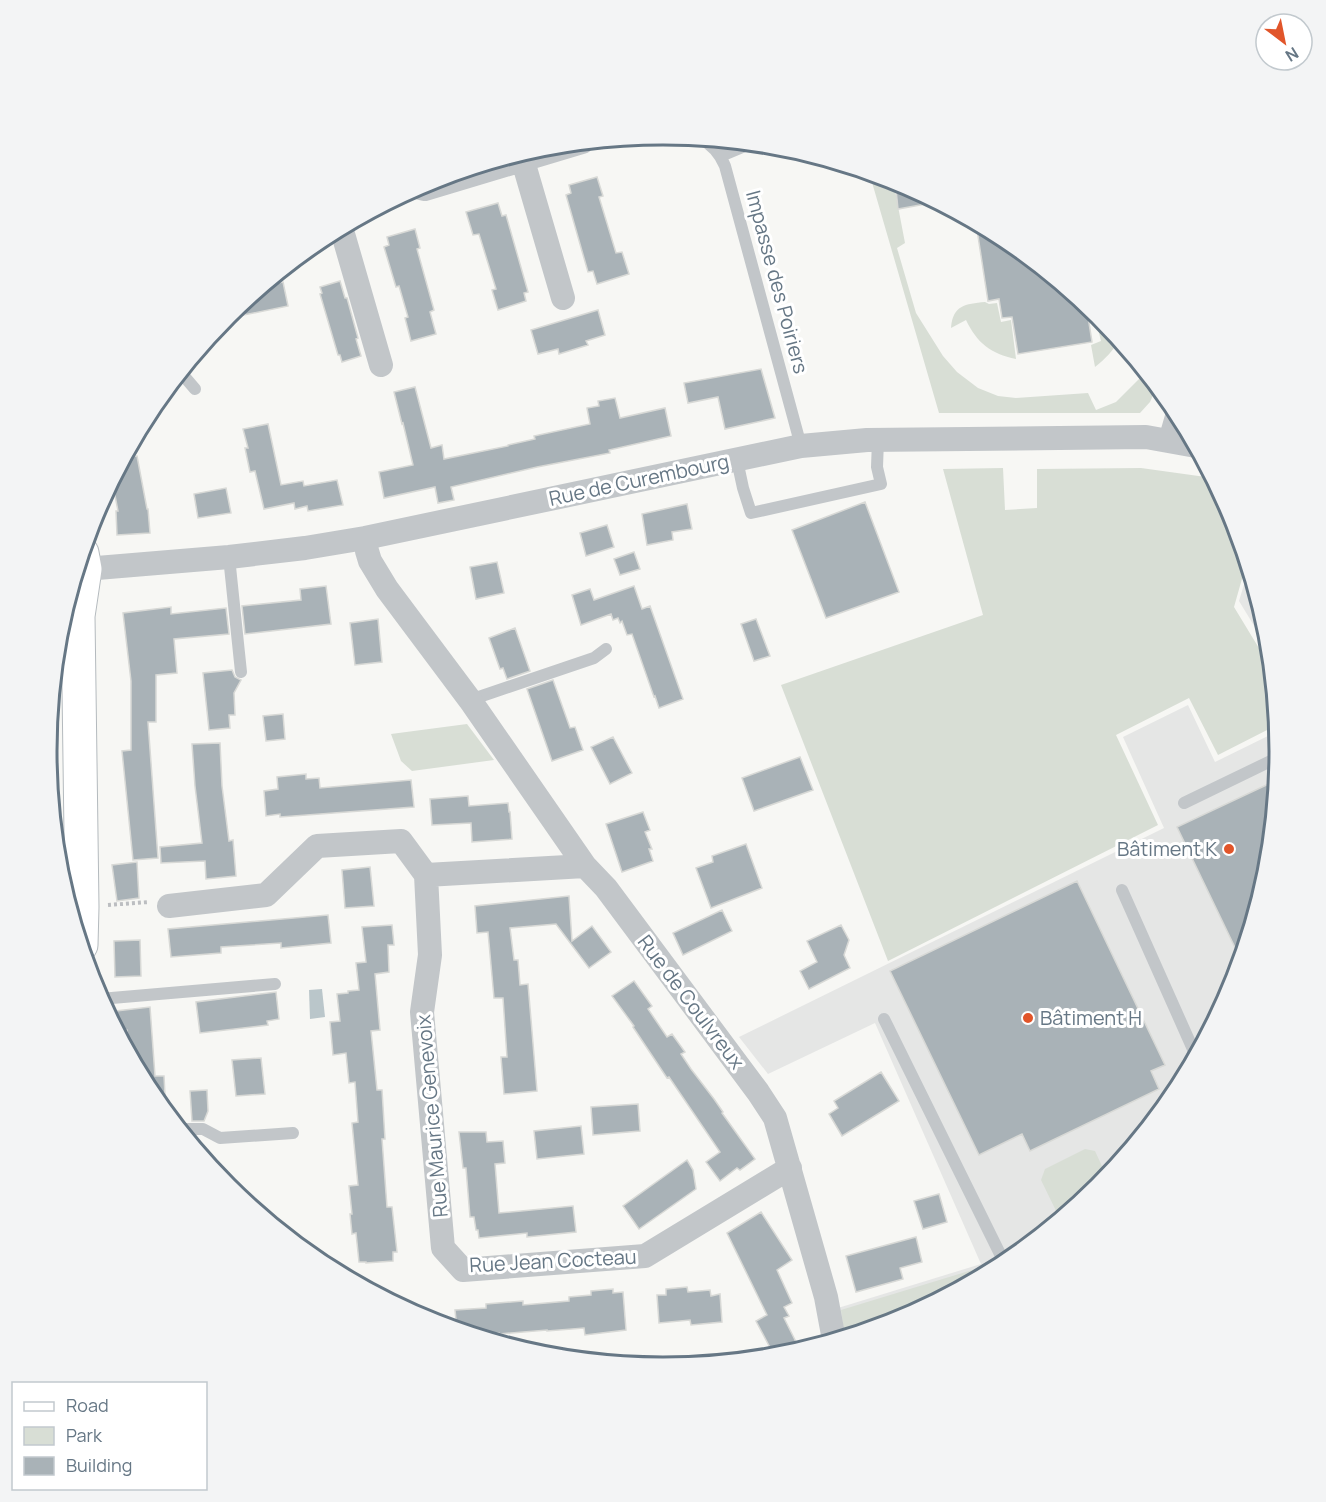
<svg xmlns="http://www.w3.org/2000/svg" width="1326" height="1502" viewBox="0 0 1326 1502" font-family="Manrope,sans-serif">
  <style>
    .built { fill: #e5e6e5 }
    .green { fill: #d8ded5 }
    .water { fill: #bac6ca }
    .building { fill: #a9b2b7; stroke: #d8d9d6; stroke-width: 1.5 }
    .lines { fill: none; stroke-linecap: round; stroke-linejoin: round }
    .secondary-casing { stroke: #b4babe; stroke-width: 35 }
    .path { stroke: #bcbec1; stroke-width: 4; stroke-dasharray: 3 3; stroke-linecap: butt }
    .lane { stroke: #c2c6c9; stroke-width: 12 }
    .street { stroke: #c2c6c9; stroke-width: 24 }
    .secondary { stroke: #fff; stroke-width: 33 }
    .poi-dot { fill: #e1552a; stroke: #fff; stroke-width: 2 }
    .labels { text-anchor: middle; stroke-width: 6; stroke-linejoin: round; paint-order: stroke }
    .street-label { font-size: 20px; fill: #667785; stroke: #fff }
    .poi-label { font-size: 20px; fill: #667785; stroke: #fff; text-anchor: end }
    .rim { fill: none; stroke: #667785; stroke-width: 3 }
  </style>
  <rect width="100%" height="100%" fill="#f7f7f4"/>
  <path class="built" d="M1249,568L1268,631L1270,652L1239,601Z
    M1188,705L1215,762L1278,731L1279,751L1268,872L1232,987L1175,1094L1099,1187L1005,1264L899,1321L843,1338L838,1308L981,1264L875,1023L768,1074L739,1037L1164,828L1123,737Z"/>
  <path class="green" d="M869,172L893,180L905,243L897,248L916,313L943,356L957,372L978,388L998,396L1016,398L1088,393L1096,410L1116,402L1146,372L1157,386L1150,402L1140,413H939Z
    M985,302L989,304L997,303L1001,322L1011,320L1016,359C991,354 977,343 966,320L951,328C953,305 965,304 985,302Z
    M1100,316L1119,340C1113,351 1105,359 1095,367L1091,345L1101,341L1096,321Z
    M1003,468L1005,510L1037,508V469L1141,468L1213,478L1233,515L1247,561L1234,607L1271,668L1277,725L1218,755L1189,698L1116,735L1158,825L888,961L781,685L983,615L943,469Z
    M467,724L494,760L412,771L401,761L391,734Z
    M1085,1149L1095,1151L1107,1177L1099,1187L1060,1219L1041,1180L1045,1169Z
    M982,1267L981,1277L899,1321L845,1337L841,1310Z"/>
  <path class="water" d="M322,989L325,1017L310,1019L309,990Z"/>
  <path class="building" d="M597,177L603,196L599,197L616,253L622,252L629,274L597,284L593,271L588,272L566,195L571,193L569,185Z
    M895,180L899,182L937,202L898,209Z
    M498,203L502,216L506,215L528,292L524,293L526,301L498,310L492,290L496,289L479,234L473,235L466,212Z
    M976,223L1006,239L1086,304L1092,342L1018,354L1012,317L1002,318L999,299L988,301Z
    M415,229L420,248L417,249L434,310L430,312L436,334L411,341L405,318L408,317L399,286L396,287L384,247L389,245L387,237Z
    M340,281L345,298H347L358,338L356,339L361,356L342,362L340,355H338L320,294L322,293L320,287Z
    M283,282L288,306L224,319L262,286Z
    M598,310L605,335L586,341L588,345L559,354L558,349L538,354L531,330Z
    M761,369L775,418L725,429L718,397L688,403L684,383Z
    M415,387L431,448L442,445L444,459L508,446V445L535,439L534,436L590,424L587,408L599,406L598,401L615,398L620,418L665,408L671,436L609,450L610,453L537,467L451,487L454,500L438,503L435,487L384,498L379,472L413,465L403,423L402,424L394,392Z
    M268,424L281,485L303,481L304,486L337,480L343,505L308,511L307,506L295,509L294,503L264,509L255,471L250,472L245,448H248L243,429Z
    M137,456L147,509H148L150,533L117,535L116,511H118L112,480L124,458Z
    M226,488L231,513L198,518L194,494Z
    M865,502L899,592L826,618L792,530Z
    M687,504L692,529L672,532L673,540L647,545L642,514Z
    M607,525L614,547L586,556L580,533Z
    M634,552L640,569L620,575L614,559Z
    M497,562L504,593L476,599L470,567Z
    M326,586L331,624L245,634L242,606L301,600L300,589Z
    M634,586L642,609L650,606L683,699L659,708L655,696L654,697L632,634L627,635L622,621L620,623L618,618L613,620L611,614L581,625L572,595L590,589L594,600Z
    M171,607V614L226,608L229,634L174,639L177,673L156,675V722H148L158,858L133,860L122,751L131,750V681L123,613Z
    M378,619L382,662L355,665L350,623Z
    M756,619L770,656L754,661L741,624Z
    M515,628L530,671L507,679L503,668L500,669L489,638Z
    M232,670L235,677L241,680L234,693L235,715H229L230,728L209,730L203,673Z
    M553,680L570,728L575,727L583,750L552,761L527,689Z
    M283,714L285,739L266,741L263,716Z
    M613,737L632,773L610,784L591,747Z
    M220,743L222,786L229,841L233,840L236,876L206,879L205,861L161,863L160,847L202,843L195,786L192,744Z
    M800,757L813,790L754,811L742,778Z
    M306,774V779L319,778L320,788L411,780L414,807L280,817V814L266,816L264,791L278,789L277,777Z
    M1277,780L1268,872L1241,960L1177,827Z
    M468,796L469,806L508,803L509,812H510L512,839L472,842L471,823L432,825L430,799Z
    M643,812L650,830L645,832L652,849H649L653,861L622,872L606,824Z
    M746,844L762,888L711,908L696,868L713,862L712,856Z
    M137,862L139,898L117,901L112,865Z
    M370,867L374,906L345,908L342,870Z
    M1077,881L1165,1065L1151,1071L1159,1089L1030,1151L1022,1134L979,1155L890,971Z
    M569,896L572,941L592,926L611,952L589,968L556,924L510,928L514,960H518L520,985L528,984L537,1091L504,1094L501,1057H507L503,998H494L488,932L477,933L475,906Z
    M722,910L732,931L683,955L673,933Z
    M328,915L331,943L281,948V943L221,947V953L171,957L168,929Z
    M392,925L394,945H388L389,972L375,974L380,1030L371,1031L377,1090H382L385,1139H382L387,1207H392L397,1252H393V1261L366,1263V1262H359L356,1233L352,1234L350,1214H352L349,1186L358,1185L352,1123L358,1122L355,1082L349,1083L346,1053L333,1055L330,1022L340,1021L337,994L348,993V991L359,990L356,963L366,962L362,927Z
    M841,925L849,940L844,955L850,968L809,989L800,971L817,962L807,941Z
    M140,940L141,976L115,977L114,941Z
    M634,981L652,1006L648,1009L667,1037L672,1034L685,1052L681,1054L691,1069L714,1099L723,1112L722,1113L755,1159L740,1170L737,1168L720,1181L706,1162L720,1152L669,1077L667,1078L633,1027L634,1026L612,996Z
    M276,992L279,1019L267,1021L268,1025L200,1033L196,1002Z
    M150,1007L155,1076H164L165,1095L157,1096V1102L150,1093L131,1057L127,1030L118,1031L116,1011Z
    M261,1058L265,1094L236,1096L232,1060Z
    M881,1072L899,1101L842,1136L829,1114L838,1108L834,1101Z
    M207,1090L208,1111L204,1121H192L190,1091Z
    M638,1104L640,1131L593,1135L591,1107Z
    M581,1126L584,1154L537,1159L534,1131Z
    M459,1132H486L487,1142L503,1141L505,1163L495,1164L499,1213L573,1206L576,1232L527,1237V1233L479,1238L478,1230H476L474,1217H470L466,1168H463Z
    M687,1160L693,1170L696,1189L639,1229L623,1206Z
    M939,1194L947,1222L923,1229L914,1201Z
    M761,1212L792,1260L777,1270L792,1303L784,1307L789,1316L784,1318L798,1346L777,1356L775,1357L756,1321L767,1315L727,1233Z
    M916,1237L922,1262L900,1268L903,1279L856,1292L846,1256Z
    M687,1287L688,1292L710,1290L711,1296L720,1294L722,1322L691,1325L690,1320L659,1323L657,1295H666V1289Z
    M613,1289V1293L623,1292L626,1330L585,1335L584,1328L547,1331V1330L499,1334V1333L474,1335L457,1330L455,1310L486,1308V1304L523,1301V1305L569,1301V1297L591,1295V1291Z"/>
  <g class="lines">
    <defs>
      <path id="secondary" d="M81,945L82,907L78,616L85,569L82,553"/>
    </defs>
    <use href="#secondary" class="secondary-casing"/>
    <path class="path" d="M108,905L149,902"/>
    <path class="lane" d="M699,138C711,144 720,154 725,166L801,446
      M721,156L752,143
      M178,374L183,375L195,389
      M737,460L743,488L751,513L881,484L877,467L878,440
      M229,557L241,672
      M470,700L594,658L606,649
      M1184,803L1279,757
      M1122,890L1196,1056
      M100,999L275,984
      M884,1019L1005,1264
      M180,1129H203L220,1138L293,1133"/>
    <path class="street" d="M523,161L563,298
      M417,187L425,189L582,142
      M341,227L381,365
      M1170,441L1178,413
      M365,538L367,551L370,561L387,589L470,700L585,866L606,888L758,1092L775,1118L826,1297L834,1340
      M85,569L229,557L305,548L365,538L801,446L867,440L1146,437L1196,446
      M426,875L430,955L422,1012L443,1248L463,1270L645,1256L790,1168
      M426,875L585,866
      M169,906L266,895L317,846L401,841L426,875"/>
    <use href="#secondary" class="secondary"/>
  </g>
  <g class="poi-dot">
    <circle cx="1229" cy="849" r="6"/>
    <circle cx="1028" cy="1018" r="6"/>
  </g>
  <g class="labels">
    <g class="street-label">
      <text transform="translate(777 282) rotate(75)" y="7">Impasse des Poiriers</text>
      <text transform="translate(639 480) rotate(-12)" y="7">Rue de Curembourg</text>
      <text transform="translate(691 1002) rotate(53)" y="7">Rue de Coulvreux</text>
      <text transform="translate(432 1116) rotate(-95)" y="7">Rue Maurice Genevoix</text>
      <text transform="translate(553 1261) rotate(-3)" y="7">Rue Jean Cocteau</text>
    </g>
    <g class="poi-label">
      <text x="1217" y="856">Bâtiment K</text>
      <text x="1040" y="1025" text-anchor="start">Bâtiment H</text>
    </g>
  </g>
  <path d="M0 0H1326V1502H0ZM57 751a606 606 0 1 1 1212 0a606 606 0 1 1-1212 0Z" fill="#f3f4f5" fill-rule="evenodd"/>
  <path class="rim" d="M57 751a606 606 0 1 1 1212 0a606 606 0 1 1-1212 0Z"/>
  <rect x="12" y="1382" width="195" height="108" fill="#ffffff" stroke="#c2c9ce" stroke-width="1.5"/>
  <rect x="24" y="1402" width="30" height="9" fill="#ffffff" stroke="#c2c9ce" stroke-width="1.5"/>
  <text x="66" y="1412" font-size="18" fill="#667785">Road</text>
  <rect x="24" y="1427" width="30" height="18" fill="#d8ded5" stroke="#c2c9ce" stroke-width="1.5"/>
  <text x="66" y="1442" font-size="18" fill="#667785">Park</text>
  <rect x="24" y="1457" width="30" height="18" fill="#a9b2b7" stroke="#c2c9ce" stroke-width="1.5"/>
  <text x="66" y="1472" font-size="18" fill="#667785">Building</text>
  <g transform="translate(1284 42) rotate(148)"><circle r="28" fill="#ffffff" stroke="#c2c9ce" stroke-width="1.5"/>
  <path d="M0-4.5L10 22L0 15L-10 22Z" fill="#e1552a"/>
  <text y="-9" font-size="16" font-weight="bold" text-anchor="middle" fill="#667785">N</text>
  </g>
</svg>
